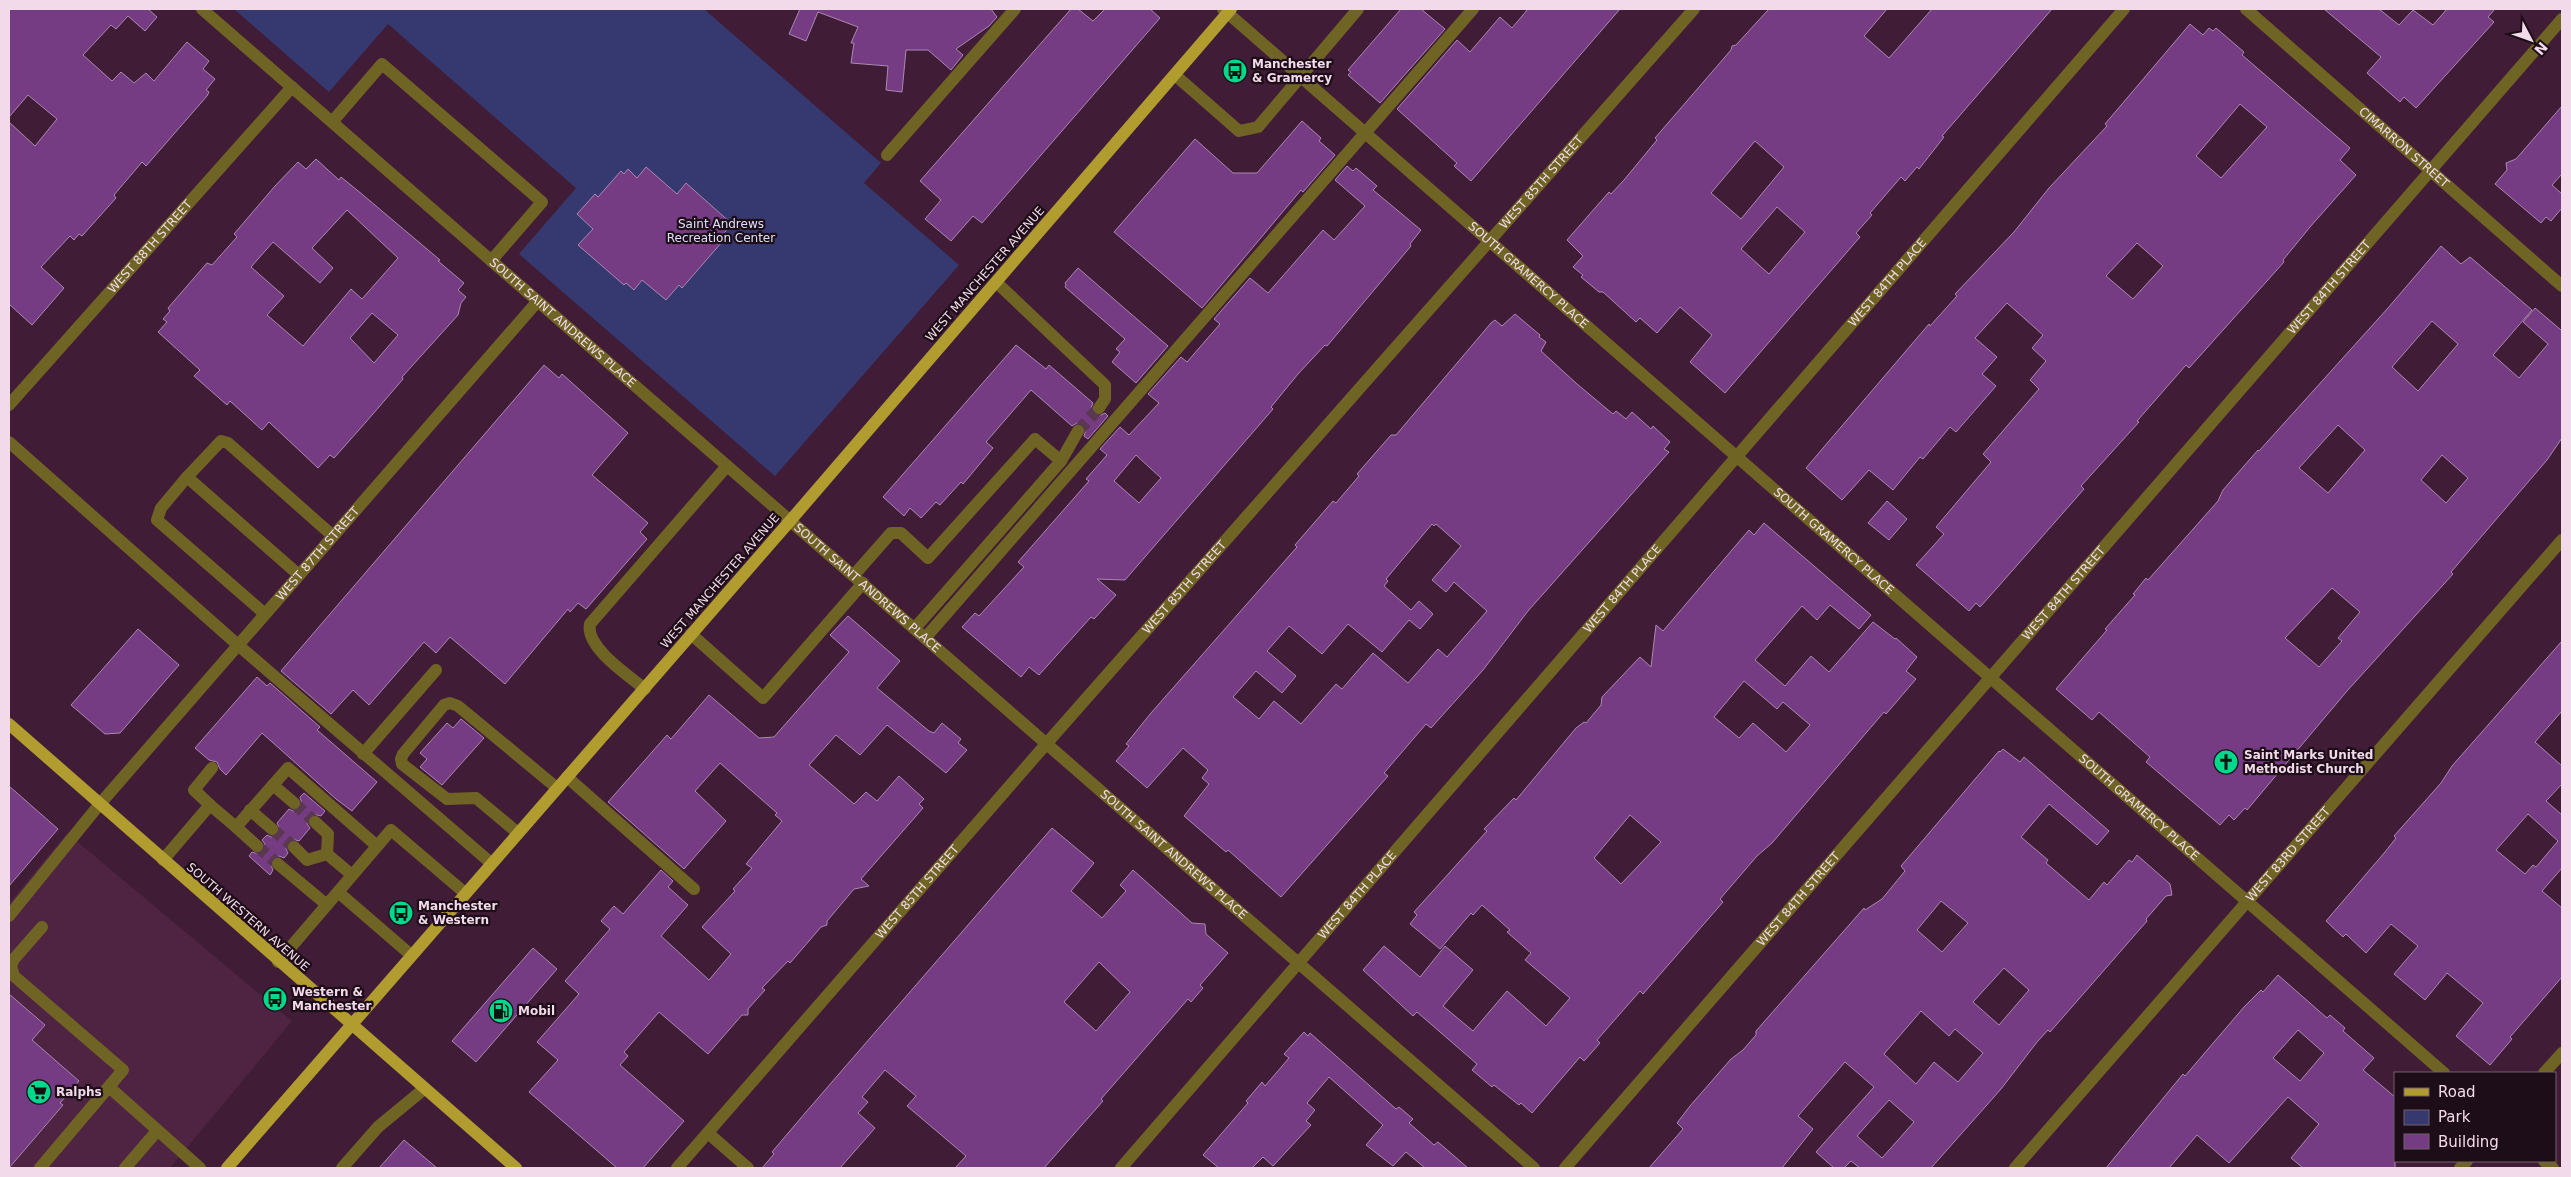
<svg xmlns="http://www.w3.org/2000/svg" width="2571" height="1177" viewBox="0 0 2571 1177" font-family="'DejaVu Sans',sans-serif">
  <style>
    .built { fill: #4e2442 }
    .green { fill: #363970 }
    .building { fill: #753c84; stroke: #a989b2; fill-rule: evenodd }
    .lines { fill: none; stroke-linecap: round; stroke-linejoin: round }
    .minor-tunnel { stroke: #5b3851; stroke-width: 12; stroke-dasharray: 12 6; stroke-linecap: butt }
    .minor { stroke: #706425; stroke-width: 12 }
    .major { stroke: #b09c2f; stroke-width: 12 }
    .labels { text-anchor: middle; stroke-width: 4.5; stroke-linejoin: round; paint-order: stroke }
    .poi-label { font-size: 12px; font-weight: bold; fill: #f3daea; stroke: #1d0d18; text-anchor: start }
    .street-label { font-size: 12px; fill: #f3daea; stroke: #1d0d18 }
    .park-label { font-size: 12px; fill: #dde1f7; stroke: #1d0d18 }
  </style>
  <rect width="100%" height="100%" fill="#401c36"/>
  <path class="built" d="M67,833L292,1021L170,1168H9V903Z"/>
  <path class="green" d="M234,9H704L881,163L864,183L959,265L775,476L519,254L576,188L388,24L329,92Z"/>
  <path class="building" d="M9,9H148L157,17L145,31L128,16L116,29L111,25L83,55L112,81L121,72L134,83L146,73L154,81L187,42L209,61L203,69L215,79L206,90L209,92L207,96L146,166L142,162L114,195L116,198L82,236L79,234L74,240L70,236L41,267L64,288L32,325L9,304V122L35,146L57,119L28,95L9,117Z
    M800,9H991L997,17L989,26L956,49L963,55L951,70L928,50H906L902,92L886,90L888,66L851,63L854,43H851L858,27L818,12L806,41L789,34Z
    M1071,9H1078L1093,21L1105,9H1150L1160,18L982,223L973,216L951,241L925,219L941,200L920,181Z
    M1401,9H1421L1445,29L1380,103L1348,75L1351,72L1348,70Z
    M1528,9H1620L1471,181L1454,166L1457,163L1397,109L1457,40L1470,52L1500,17L1512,28Z
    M1769,9H1887L1864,36L1889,58L1932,9H2052L1942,136L1944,137L1919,169L1917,167L1905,181L1901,177L1870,213L1872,215L1856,233L1860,237L1725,393L1690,362L1712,335L1680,307L1657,333L1640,318L1636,322L1603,292H1599L1581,277L1583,275L1573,267L1583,256L1567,240L1609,192L1611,194L1624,180L1657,140L1655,138L1731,50L1732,46L1736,45ZM1755,141L1784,167L1741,219L1711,193ZM1777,207L1805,232L1769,274L1741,249Z
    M2324,9H2379L2399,25L2413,10L2433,25L2447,9H2495L2488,17L2494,22L2416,108L2404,97L2400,102L2367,73L2381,57Z
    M2190,24L2203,35L2209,28L2213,31L2216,28L2244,52L2242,55L2350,148L2340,160L2356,175L2310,227L2283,260L2284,262L2189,368L2186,365L2137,421L2139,422L2081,486L2084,489L1997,588L1980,607L1976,603L1969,611L1916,565L1944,534L1936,527L1991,462L1983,454L2039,389L2030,380L2046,361L2032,348L2043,335L2007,303L1975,338L1997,357L1982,374L1996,386L1956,432L1950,427L1923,459L1920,457L1893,490L1869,470L1842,500L1806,468L1929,324L1930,326L1957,296L1955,294L2014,232L2049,188L2107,126L2105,124ZM2240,104L2267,127L2221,178L2196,156ZM2137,243L2163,266L2133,299L2106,276Z
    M2562,106V174L2552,185L2562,194V208L2551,221L2546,217L2541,223L2495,184L2507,170L2506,163L2516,159Z
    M1302,121L1321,138L1319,141L1335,155L1303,192L1301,190L1202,308L1114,232L1195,139L1233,173H1257Z
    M316,159L339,180L341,177L363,195L440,260L438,261L464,283L458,290L466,297L461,303L458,315L402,377L403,379L366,422L334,458L330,455L318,468L269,422L262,430L230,401L227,405L194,376L200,370L158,332L167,322L163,319L170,311L168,308L207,263L212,265L237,237L234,234L275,186L298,162L306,169ZM347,210L398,258L362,299L351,289L303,346L267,315L284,296L251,267L273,242L320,283L333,268L312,248ZM372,313L398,335L374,363L350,338Z
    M1347,166L1353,171L1356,168L1377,186L1373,190L1421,230L1410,244L1411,246L1327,346L1325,345L1298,374L1271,407L1273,409L1125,580L1097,579L1116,595L1094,619L1091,617L1039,675L1029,667L1021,677L962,627L975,613L979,616L1024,567L1018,562L1089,481L1086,479L1107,455L1100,449L1120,427L1129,435L1159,403L1148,394L1181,357L1187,362L1220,324L1214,319L1250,278L1268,293L1323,230L1334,240L1365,206L1335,180ZM1136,455L1161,478L1139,503L1114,481Z
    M646,167L677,194L686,183L732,224L719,239L722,242L682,288L679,285L666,300L642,280L634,290L626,283L624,285L578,245L593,229L577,214L595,194L598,197L621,171L624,174L628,169L637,178Z
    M2441,246L2461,264L2470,257L2532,310L2493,355L2519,378L2548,344L2523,322L2535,308L2561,330L2562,328V438L2547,460L2451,572L2453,574L2347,691L2247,810L2245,808L2234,820L2229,815L2220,825L2146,762L2150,757L2099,712L2092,720L2056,689L2107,630L2105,629L2135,595L2133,594L2146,578L2148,580L2218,501L2223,490L2258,450L2259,451L2388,308ZM2432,321L2458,344L2418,391L2392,367ZM2338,425L2365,450L2328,493L2299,468ZM2442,455L2468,478L2446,503L2421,480ZM2332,588L2360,612L2338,638L2342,641L2319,667L2285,638Z
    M1078,268L1168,346L1136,383L1112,362L1120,352L1116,349L1125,339L1065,287L1066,285L1065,283Z
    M1515,314L1540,335L1539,337L1546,342L1541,351L1577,384L1613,414L1616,411L1626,419L1632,412L1651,429L1653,426L1670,442L1664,449L1669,452L1528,611L1483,670L1431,728L1426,724L1384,773L1388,776L1281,897L1228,850L1226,852L1184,816L1209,784L1202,778L1208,770L1183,748L1147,788L1116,761L1129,746L1126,744L1151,713L1297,547L1295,545L1333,501L1336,503L1359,476L1357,474L1391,435H1396L1491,323L1495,320L1502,326ZM1432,524L1434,526L1436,524L1461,546L1432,580L1446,592L1454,582L1487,611L1447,657L1438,649L1408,683L1373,653L1342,689L1336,684L1301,724L1274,701L1259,719L1233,697L1256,671L1282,693L1296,676L1267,651L1289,626L1322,654L1348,624L1382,652L1409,620L1420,629L1433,614L1419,601L1411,610L1384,586L1388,581L1386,579Z
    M1016,345L1046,369L1049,365L1093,403L1091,408L1094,414L1099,416L1105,413L1108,416L1088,439L1084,436L1086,430L1082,424L1077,423L1072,426L1031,390L986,442L993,448L963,484L961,482L940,505L936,502L921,518L910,508L904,516L883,497Z
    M544,365L559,378L562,374L628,433L592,475L648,523L640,532L647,539L586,609L578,603L570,612L568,609L505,684L450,637L436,653L424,642L369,705L353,690L331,714L281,671Z
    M1887,501L1907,519L1889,540L1868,523Z
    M1764,523L1871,615L1859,629L1830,605L1817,620L1802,606L1755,660L1785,686L1811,656L1829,672L1873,622L1895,639L1896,638L1917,657L1906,671L1916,679L1886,714L1884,712L1772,843L1757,856L1720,899L1723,902L1643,994L1640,991L1597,1040L1600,1043L1584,1061L1580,1057L1532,1113L1521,1103L1519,1105L1494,1085L1492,1087L1472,1070L1477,1064L1417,1012L1413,1016L1363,970L1384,946L1420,977L1445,946L1473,970L1443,1006L1473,1031L1507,991L1546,1026L1570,998L1525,960L1531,953L1507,932L1510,930L1482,905L1473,915L1471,913L1440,949L1410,924L1417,915L1414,912L1487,831L1484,829L1514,798L1516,800L1576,728L1584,722L1586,723L1601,705L1602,697L1640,657L1651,667L1656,625L1663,631L1749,530L1754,535ZM1744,681L1777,709L1783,702L1810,725L1786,752L1753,723L1739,738L1714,717ZM1630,815L1661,842L1621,884L1594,858Z
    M848,616L900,661L877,688L929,731L934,733L942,723L961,739L958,743L967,750L946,773L887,725L860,755L836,735L809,765L854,804L866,792L877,801L899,776L924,799L919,804L923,808L861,879L869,886L854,889L827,921V925L821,927L790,963L788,961L762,988L765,990L748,1009V1015H742L708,1054L659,1012L624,1052L628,1056L620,1065L684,1121L643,1168H617L529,1092L558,1060L537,1042L579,994L565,981L610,929L601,921L614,906L623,914L661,870L673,881L668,887L688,905L661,936L709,980L731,954L702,927L735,891L733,889L752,868L746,864L782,821L775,815L777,813L720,763L695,791L726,821L684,869L608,802L667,735L671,739L709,695L759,738L774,737L849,652L830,635Z
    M138,629L179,665L120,733L105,734L71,705Z
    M2562,641V711L2535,742L2562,766V784L2546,801L2562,815V868L2542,891L2562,908V977L2510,1037L2512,1039L2490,1065L2456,1036L2483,1003L2447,973L2425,1000L2394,974L2418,946L2391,924L2366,953L2346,934L2343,937L2326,921L2385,852L2396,838L2394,836L2441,783L2452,766ZM2528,814L2558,841L2536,867L2533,865L2525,874L2496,850Z
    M257,677L267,686L270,683L320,727L317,730L377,782L352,811L336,799L262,733L226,775L220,769L217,762L209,760L195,748Z
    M461,719L484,738L442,785L420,767L427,759L420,753L447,723L453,728Z
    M2003,749L2020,762L2024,757L2109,831L2097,845L2049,804L2021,837L2048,860L2046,863L2089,900L2104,882L2107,885L2129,860L2132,862L2137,855L2170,884L2172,895L2166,896L2146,919L2147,921L2050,1032L2048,1030L2037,1042L2001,1089L1931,1168H1860L1851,1161L1844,1168H1834L1816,1152L1874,1087L1845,1062L1798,1116L1813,1129L1782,1168H1649L1683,1129L1677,1123L1690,1106L1731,1059L1743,1050L1756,1035V1031L1864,908L1865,910L1882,899L1905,871L1901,866L1999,751L2000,752ZM1941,901L1968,923L1942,952L1917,930ZM2004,968L2029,990L1999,1025L1973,1002ZM1921,1011L1949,1036L1955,1029L1983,1053L1958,1082L1934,1062L1916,1084L1884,1054ZM1889,1100L1914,1122L1882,1158L1857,1136Z
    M9,786L58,829L9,886Z
    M304,793L325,811L321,816L313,814L309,817L307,824L310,828L299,841L292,839L288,842L286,849L288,853L284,858L279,856L272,858L270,863L273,870L270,875L249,856L252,852L259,854L263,851L265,844L262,840L267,835L271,837L278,835L280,830L277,823L289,809L293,811L300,809L302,804L300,797Z
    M1052,828L1094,863L1071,891L1102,918L1126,891L1120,885L1133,870L1192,923L1205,924L1206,934L1228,953L1200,985L1203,988L1191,1002L1188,999L1101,1099L1103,1101L1044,1168H955L966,1156L907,1106L916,1096L885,1070L862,1097L868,1102L858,1113L875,1128L840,1168H762L774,1154L772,1152L806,1112ZM1099,962L1130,992L1096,1031L1064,1002Z
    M533,948L557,969L476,1062L452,1041Z
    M2278,975L2327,1018L2330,1015L2345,1028L2343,1031L2374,1058L2363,1070L2395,1097V1168H2303L2291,1158L2319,1124L2288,1097L2229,1163L2197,1135L2169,1168H2106L2183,1074L2185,1076L2244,1007L2261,990L2263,992ZM2298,1030L2324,1053L2300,1081L2273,1058Z
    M9,994L45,1025L32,1040L79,1081L60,1103L63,1105L9,1168Z
    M1304,1032L1308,1036L1310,1033L1396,1109L1399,1107L1413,1119L1409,1123L1434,1145L1438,1142L1468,1168H1425L1406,1152L1393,1166L1366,1145L1383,1125L1329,1077L1307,1103L1315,1110L1306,1121L1311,1125L1273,1166L1263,1157L1252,1168H1219L1203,1155L1248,1103L1246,1101L1262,1082L1265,1086L1289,1058L1284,1054Z
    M404,1140L437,1168H379Z"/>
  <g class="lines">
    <path class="minor-tunnel" d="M1078,431L1099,408
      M294,803L315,822
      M272,829L294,847
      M257,846L278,864"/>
    <g class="minor">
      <path id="s1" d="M202,9L1534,1168"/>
      <path id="s2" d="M1223,9L2444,1073"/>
      <path id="s3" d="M2246,9L2562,286"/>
      <path d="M1175,75L1239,131L1258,127L1358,9"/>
      <path d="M332,122L382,64L542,202L491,261"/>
      <path d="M887,155L1015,9"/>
      <path d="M996,282L1105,385V399L1099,408"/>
      <path id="s4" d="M9,405L292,87"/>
      <path d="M9,442L238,645L491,863"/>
      <path d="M187,477L161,508L157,520L265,614"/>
      <path d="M299,575L187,477L221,441L228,443L333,536"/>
      <path d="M854,575L891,533H901L928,558L1035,439L1061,461"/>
      <path d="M915,628L1061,461L1078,431"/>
      <path d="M691,634L763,698L863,583"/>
      <path d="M926,637L1473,9"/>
      <path d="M645,689C628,675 585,647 590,624L727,466"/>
      <path d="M363,754L436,670"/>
      <path d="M567,777L694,889"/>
      <path d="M273,785L294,803"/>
      <path d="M210,805L194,790L212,768"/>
      <path d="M250,810L272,829"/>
      <path d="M315,822L328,834L327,854"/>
      <path d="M236,827L257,846"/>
      <path d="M518,833L476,798L447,799L402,764L401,759L403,754L444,705L450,703L458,706L557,788"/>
      <path d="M294,847L307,860L327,854"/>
      <path d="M327,854L352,875"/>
      <path d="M163,860L210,805L236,827L288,768L377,846"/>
      <path d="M278,864L327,905"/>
      <path d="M338,892L411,955"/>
      <path id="s5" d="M9,916L99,805L537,302"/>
      <path d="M278,962L391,830L465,893"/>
      <path d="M2544,1073L2562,1053"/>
      <path d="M109,1087L200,1168"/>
      <path d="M708,1133L748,1168"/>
      <path d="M2544,1161L2553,1168"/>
      <path d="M40,1168L123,1070L14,976L11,966L14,959L42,927"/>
      <path d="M125,1168L157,1131"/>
      <path d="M342,1168L378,1127L424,1089"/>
      <path id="s6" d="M677,1168L1047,743L1694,9"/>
      <path id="s7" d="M1121,1168L2124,9"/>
      <path id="s8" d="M1565,1168L2562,19"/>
      <path id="s9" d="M2015,1168L2562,540"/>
      <path d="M2460,1168L2467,1161"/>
    </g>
    <path class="major" d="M9,724L516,1168
      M227,1168L790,521L1231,9"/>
  </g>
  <defs>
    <symbol id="bus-disc" viewBox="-11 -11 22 22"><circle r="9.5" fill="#00d98c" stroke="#1d0d18"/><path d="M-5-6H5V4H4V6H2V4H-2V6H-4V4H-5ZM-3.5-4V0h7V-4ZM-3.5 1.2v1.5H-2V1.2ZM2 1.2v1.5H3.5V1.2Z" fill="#111"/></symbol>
    <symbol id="church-disc" viewBox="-11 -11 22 22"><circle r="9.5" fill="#00d98c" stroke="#1d0d18"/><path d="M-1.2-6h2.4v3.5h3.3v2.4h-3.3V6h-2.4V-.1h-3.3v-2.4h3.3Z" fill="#111"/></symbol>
    <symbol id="fuel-disc" viewBox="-11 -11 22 22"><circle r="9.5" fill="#00d98c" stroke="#1d0d18"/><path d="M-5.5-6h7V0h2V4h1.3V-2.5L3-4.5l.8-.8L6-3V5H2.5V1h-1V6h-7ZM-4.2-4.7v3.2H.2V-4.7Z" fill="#111"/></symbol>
    <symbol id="supermarket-disc" viewBox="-11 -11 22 22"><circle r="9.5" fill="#00d98c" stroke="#1d0d18"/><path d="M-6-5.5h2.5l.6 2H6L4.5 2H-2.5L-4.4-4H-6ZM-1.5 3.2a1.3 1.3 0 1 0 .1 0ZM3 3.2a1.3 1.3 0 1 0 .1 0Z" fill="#111"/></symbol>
  </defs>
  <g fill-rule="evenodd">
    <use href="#bus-disc" x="1221" y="57" width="28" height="28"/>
    <use href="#church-disc" x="2212" y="748" width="28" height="28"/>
    <use href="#bus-disc" x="387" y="899" width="28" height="28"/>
    <use href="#bus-disc" x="261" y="985" width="28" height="28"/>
    <use href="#fuel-disc" x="487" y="997" width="28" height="28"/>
    <use href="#supermarket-disc" x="25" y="1078" width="28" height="28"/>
  </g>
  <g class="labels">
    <g class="poi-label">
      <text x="1252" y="68">Manchester<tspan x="1252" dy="14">&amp; Gramercy</tspan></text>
      <text x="2244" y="759">Saint Marks United<tspan x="2244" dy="14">Methodist Church</tspan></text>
      <text x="418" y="910">Manchester<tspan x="418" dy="14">&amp; Western</tspan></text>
      <text x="292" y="996">Western &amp;<tspan x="292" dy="14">Manchester</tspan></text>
      <text x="518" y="1015">Mobil</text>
      <text x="56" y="1096">Ralphs</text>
    </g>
    <g class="street-label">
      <text dy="4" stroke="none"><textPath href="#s3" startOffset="210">CIMARRON STREET</textPath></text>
      <text dy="4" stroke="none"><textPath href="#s6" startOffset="1311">WEST 85TH STREET</textPath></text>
      <text dy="4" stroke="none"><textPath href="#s4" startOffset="212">WEST 88TH STREET</textPath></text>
      <text transform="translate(985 274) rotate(-49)" y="4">WEST MANCHESTER AVENUE</text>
      <text dy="4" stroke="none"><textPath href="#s2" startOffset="405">SOUTH GRAMERCY PLACE</textPath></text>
      <text dy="4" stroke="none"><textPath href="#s7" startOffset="1171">WEST 84TH PLACE</textPath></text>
      <text dy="4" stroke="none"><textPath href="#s8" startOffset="1166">WEST 84TH STREET</textPath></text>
      <text dy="4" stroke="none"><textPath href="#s1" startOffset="478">SOUTH SAINT ANDREWS PLACE</textPath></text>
      <text dy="4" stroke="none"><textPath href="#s2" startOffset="810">SOUTH GRAMERCY PLACE</textPath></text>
      <text dy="4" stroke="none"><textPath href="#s5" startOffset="476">WEST 87TH STREET</textPath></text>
      <text transform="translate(720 581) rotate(-49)" y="4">WEST MANCHESTER AVENUE</text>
      <text dy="4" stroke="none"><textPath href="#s1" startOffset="882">SOUTH SAINT ANDREWS PLACE</textPath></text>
      <text dy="4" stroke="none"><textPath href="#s6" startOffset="771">WEST 85TH STREET</textPath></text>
      <text dy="4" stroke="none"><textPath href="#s7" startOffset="766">WEST 84TH PLACE</textPath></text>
      <text dy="4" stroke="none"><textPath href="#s8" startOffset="761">WEST 84TH STREET</textPath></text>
      <text dy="4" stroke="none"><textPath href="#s2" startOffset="1215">SOUTH GRAMERCY PLACE</textPath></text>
      <text dy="4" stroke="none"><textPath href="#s1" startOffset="1288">SOUTH SAINT ANDREWS PLACE</textPath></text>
      <text dy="4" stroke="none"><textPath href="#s9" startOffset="416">WEST 83RD STREET</textPath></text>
      <text dy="4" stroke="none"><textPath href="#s6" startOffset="366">WEST 85TH STREET</textPath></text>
      <text dy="4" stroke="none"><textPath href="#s7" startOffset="361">WEST 84TH PLACE</textPath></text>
      <text dy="4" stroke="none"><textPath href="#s8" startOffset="356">WEST 84TH STREET</textPath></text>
      <text transform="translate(248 917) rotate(41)" y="4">SOUTH WESTERN AVENUE</text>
    </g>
    <g class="park-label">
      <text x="721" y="228">Saint Andrews<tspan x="721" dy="14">Recreation Center</tspan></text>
    </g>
  </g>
  <rect width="2571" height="1177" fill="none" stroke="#f3daea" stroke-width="20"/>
  <rect x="2394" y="1072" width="162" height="90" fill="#1d0d18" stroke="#735f6c"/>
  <rect x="2404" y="1088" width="25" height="8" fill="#b09c2f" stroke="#735f6c"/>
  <text x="2438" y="1097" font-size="15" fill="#f3daea">Road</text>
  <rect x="2404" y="1110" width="25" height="15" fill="#363970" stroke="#735f6c"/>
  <text x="2438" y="1122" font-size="15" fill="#f3daea">Park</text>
  <rect x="2404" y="1134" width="25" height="15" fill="#753c84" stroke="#735f6c"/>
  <text x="2438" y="1147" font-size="15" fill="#f3daea">Building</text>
  <g transform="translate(2531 40) rotate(131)" stroke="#1d0d18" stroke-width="4" paint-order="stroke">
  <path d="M0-4L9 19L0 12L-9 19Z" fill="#f3daea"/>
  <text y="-8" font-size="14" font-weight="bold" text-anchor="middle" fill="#f3daea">N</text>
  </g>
</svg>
